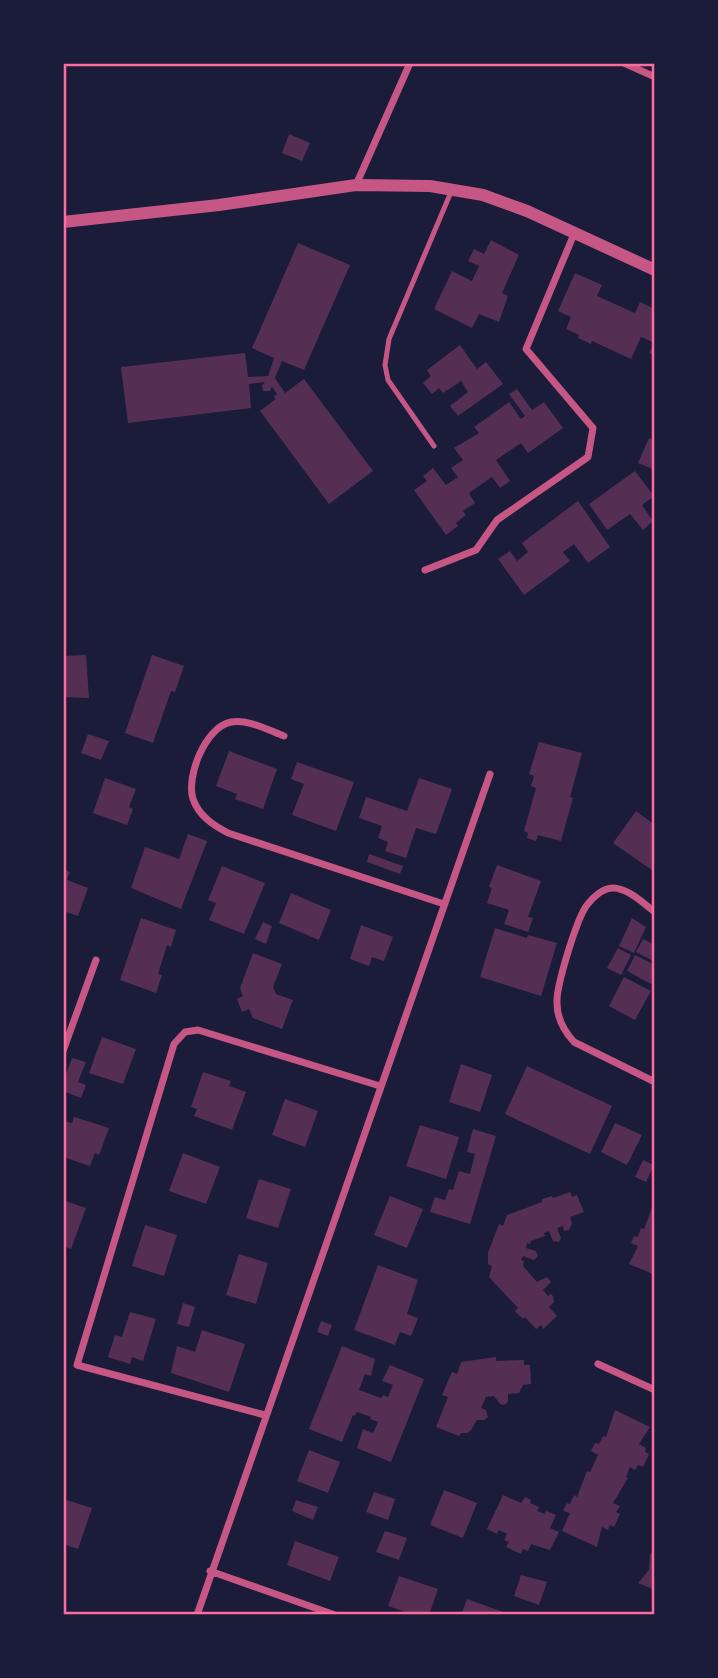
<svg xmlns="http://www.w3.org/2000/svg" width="718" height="1678" viewBox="0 0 718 1678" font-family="'IBM Plex Sans',sans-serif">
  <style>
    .building { fill: #542f53 }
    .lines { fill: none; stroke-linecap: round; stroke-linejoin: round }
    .service { stroke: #c65784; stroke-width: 5 }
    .minor { stroke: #c65784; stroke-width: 7 }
    .tertiary { stroke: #c65784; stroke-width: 12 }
    .neatline { fill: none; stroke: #ff6b9d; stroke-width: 2.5 }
  </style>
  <rect width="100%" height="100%" fill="#1b1b3a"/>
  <path class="building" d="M289,134L310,143L302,161L282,153Z
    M491,240L519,255L502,293L508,296L499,322L479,314L472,328L434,309L452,271L472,281L479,266L468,261L474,249L484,254Z
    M298,243L350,265L304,370L282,361L275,378L285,393L304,379L373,471L329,504L260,411L276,399L274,397L277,394L272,387L270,391H263L262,385L265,382L249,384L251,408L128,423L121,367L245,353L248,377L268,376L274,358L252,348Z
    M575,273L602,285L597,296L635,313L640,302L655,309V356L649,353L654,343L641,337L631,359L592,341L591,344L578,338L579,335L566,329L571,317L558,311Z
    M460,345L477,369L486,362L503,384L458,416L450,406L468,392L461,381L443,393L439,388L432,394L423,383L431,376L427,370Z
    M517,389L532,410L544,402L563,428L528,453L521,443L496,460L510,481L500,488L492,477L469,493L475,503L463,511L466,515L456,523L458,526L446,535L414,490L427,481L423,476L433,468L446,485L458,477L451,468L463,460L454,448L479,433L474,427L509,402L521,419L525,416L509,394Z
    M649,438L655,441V470L638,463Z
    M635,471L654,496L642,505L653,521L643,530L630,514L607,530L589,504Z
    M578,501L610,547L588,563L574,544L563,552L570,561L524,595L498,559L510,551L517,561L528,552L522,543Z
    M86,655L89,698L63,697V656Z
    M152,655L184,666L175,692L171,691L153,743L125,733Z
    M88,734L109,741L101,760L81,753Z
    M539,742L582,753L570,797L573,798L561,841L538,835L536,841L527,838L528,833L524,831L536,788L531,786L534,776L529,774Z
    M229,751L277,769L263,809L235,799L237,794L216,786Z
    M297,762L354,782L336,831L292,815L304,784L291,779Z
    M105,778L136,789L129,807L133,809L127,825L93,813Z
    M419,778L452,789L436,834L416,828L406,858L385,851L388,842L378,838L382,826L359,818L366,797L407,811Z
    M636,811L655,825V866L652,870L613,843Z
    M188,834L207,841L181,909L131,888L145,847L179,859Z
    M369,854L403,866L400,874L367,862Z
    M497,865L541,881L528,917L533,918L528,932L504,924L509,910L487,903L492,888L489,887Z
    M222,866L265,883L244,934L209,920L216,903L208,900Z
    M63,869L70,872L67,880L88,888L78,916L63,911Z
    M291,893L331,910L319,940L279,923Z
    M141,918L176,930L171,947L167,945L158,974L162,975L156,993L120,980Z
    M632,918L646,927L634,953L619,946Z
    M263,922L272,926L266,944L255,939Z
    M361,925L393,937L384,961L372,957L369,966L350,959Z
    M495,928L527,938L528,935L557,943L541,996L480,977Z
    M643,939L655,945V962L636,952Z
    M618,948L631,955L621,975L607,968Z
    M253,953L282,964L273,987L276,994L293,1000L282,1029L253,1018L249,1009L242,1012L237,999L243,996L240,988Z
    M635,955L655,965V976L651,984L627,971Z
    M624,977L651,991L635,1020L609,1006Z
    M102,1037L136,1049L123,1084L89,1073Z
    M72,1058L86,1062L78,1082L86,1085L81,1098L63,1091V1082Z
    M461,1064L492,1075L480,1112L449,1102Z
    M527,1066L612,1106L590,1154L505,1114Z
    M203,1072L231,1081L229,1086L246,1092L232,1130L194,1116L197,1109L191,1107Z
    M285,1099L318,1111L305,1147L272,1135Z
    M74,1117L109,1128L99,1155L95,1153L90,1166L63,1157L66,1140L63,1139V1127L65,1121L72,1123Z
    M615,1123L642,1135L627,1165L601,1152Z
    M420,1125L459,1137L446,1179L406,1166Z
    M473,1129L496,1136L470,1224L430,1212L435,1197L445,1200L449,1189L453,1190L459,1171L470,1174L475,1154L467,1152Z
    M183,1153L220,1167L206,1204L169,1191Z
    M643,1160L654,1165L646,1182L635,1177Z
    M259,1179L291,1189L278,1228L246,1218Z
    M570,1192L572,1197L577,1195L584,1212L570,1217L572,1223L569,1230L564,1231L563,1226L557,1228L561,1238L559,1242L553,1241L549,1231L544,1233L545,1236L531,1241L530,1244L527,1243L526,1248L536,1251L538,1256L534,1260L523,1256L521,1260L524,1261L523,1266L537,1282L547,1277L551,1282L543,1290L548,1296L551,1294L553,1296L554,1302L549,1307L557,1316L543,1329L541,1325L536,1329L525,1317L523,1319L515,1311L518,1308L489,1277L492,1266L488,1264V1253L499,1224L503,1226L507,1215L542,1202V1199L552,1196L553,1198Z
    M390,1196L423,1209L407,1248L374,1235Z
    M655,1199V1275L629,1264L638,1246L631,1243L634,1236L638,1237L641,1228L644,1229Z
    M63,1200L86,1208L71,1249L63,1246Z
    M145,1225L177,1235L164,1276L132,1266Z
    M239,1254L268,1263L256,1304L226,1295Z
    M378,1265L418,1280L407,1314L418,1318L411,1336L400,1332L395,1345L354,1330Z
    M183,1303L195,1307L189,1327L177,1324Z
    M130,1312L156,1319L143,1361L132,1357L130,1364L108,1357L115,1335L122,1337Z
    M321,1321L332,1325L328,1336L317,1332Z
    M202,1330L245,1344L229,1392L171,1373L177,1346L195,1352Z
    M342,1346L375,1359L371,1376L365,1374L359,1390L381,1398L383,1395L388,1397L393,1385L382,1381L390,1365L424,1379L391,1462L357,1448L363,1429L373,1433L378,1422L370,1419L371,1417L357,1412L355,1416L353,1415L342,1442L309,1429Z
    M496,1357V1361L524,1360V1365H530L531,1384L523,1385L519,1393L508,1394V1402L504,1405L500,1404L494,1396L486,1397L481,1408L486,1410L488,1417L484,1420H477L471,1430L467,1433H461L459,1436L436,1427L448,1397L442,1395L452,1372L457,1374L461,1362Z
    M615,1410L650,1427L639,1444L646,1448L645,1452L649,1454L643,1467L638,1465L635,1470L630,1467L626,1477L628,1478L613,1503L620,1506L616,1512L620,1514L614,1527L610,1525L608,1530L602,1527L597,1547L562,1531L570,1513L563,1511L567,1503L570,1504L574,1495L577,1497L587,1471L590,1472L598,1455L591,1451L595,1443L599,1444L603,1436L606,1437Z
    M309,1450L340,1462L328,1493L297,1481Z
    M444,1490L477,1503L463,1538L430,1525Z
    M374,1492L395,1499L388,1520L366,1512Z
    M503,1495L521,1503L525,1497L531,1500L530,1503L539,1507L537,1511L545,1514L546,1511L556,1515L550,1528L559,1532L550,1550L531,1544L528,1551L523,1549L521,1554L506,1547L509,1542L504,1540L507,1534L499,1530L497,1534L487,1529Z
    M63,1499L92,1508L78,1549L63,1544Z
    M296,1500L318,1507L313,1520L292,1511Z
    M385,1531L407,1538L399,1560L376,1552Z
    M295,1541L339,1557L330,1581L287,1565Z
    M655,1548V1590L638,1583L649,1570L650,1555Z
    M521,1575L547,1582L539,1605L514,1596Z
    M399,1576L438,1589L429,1615H414L388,1606Z
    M467,1599L506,1613L505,1615H461Z"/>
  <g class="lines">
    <path class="service" d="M434,446L388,380L385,365L389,339L451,192"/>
    <path class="minor" d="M624,63L655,77
      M356,185L410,63
      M425,570L476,550L497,520L588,457L593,428L526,349L574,234
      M284,736C268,730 248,719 231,722C205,727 186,777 193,799C199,816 213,825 228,833L444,904
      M655,912C644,904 628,888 613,888C603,888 593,897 587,905C577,918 556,986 557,1003C557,1019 564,1031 574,1042L655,1082
      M63,1051L96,960
      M598,1364L655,1390
      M265,1415L77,1365L174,1044L185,1032L198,1030L380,1086
      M210,1571L335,1615
      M197,1615L490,774"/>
    <path class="tertiary" d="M63,222L219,205L356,185L430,186L483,195L527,211L655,270"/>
  </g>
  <rect width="718" height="1678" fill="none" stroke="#1b1b3a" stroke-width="130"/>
  <rect x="65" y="65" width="588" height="1548" class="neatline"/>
</svg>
